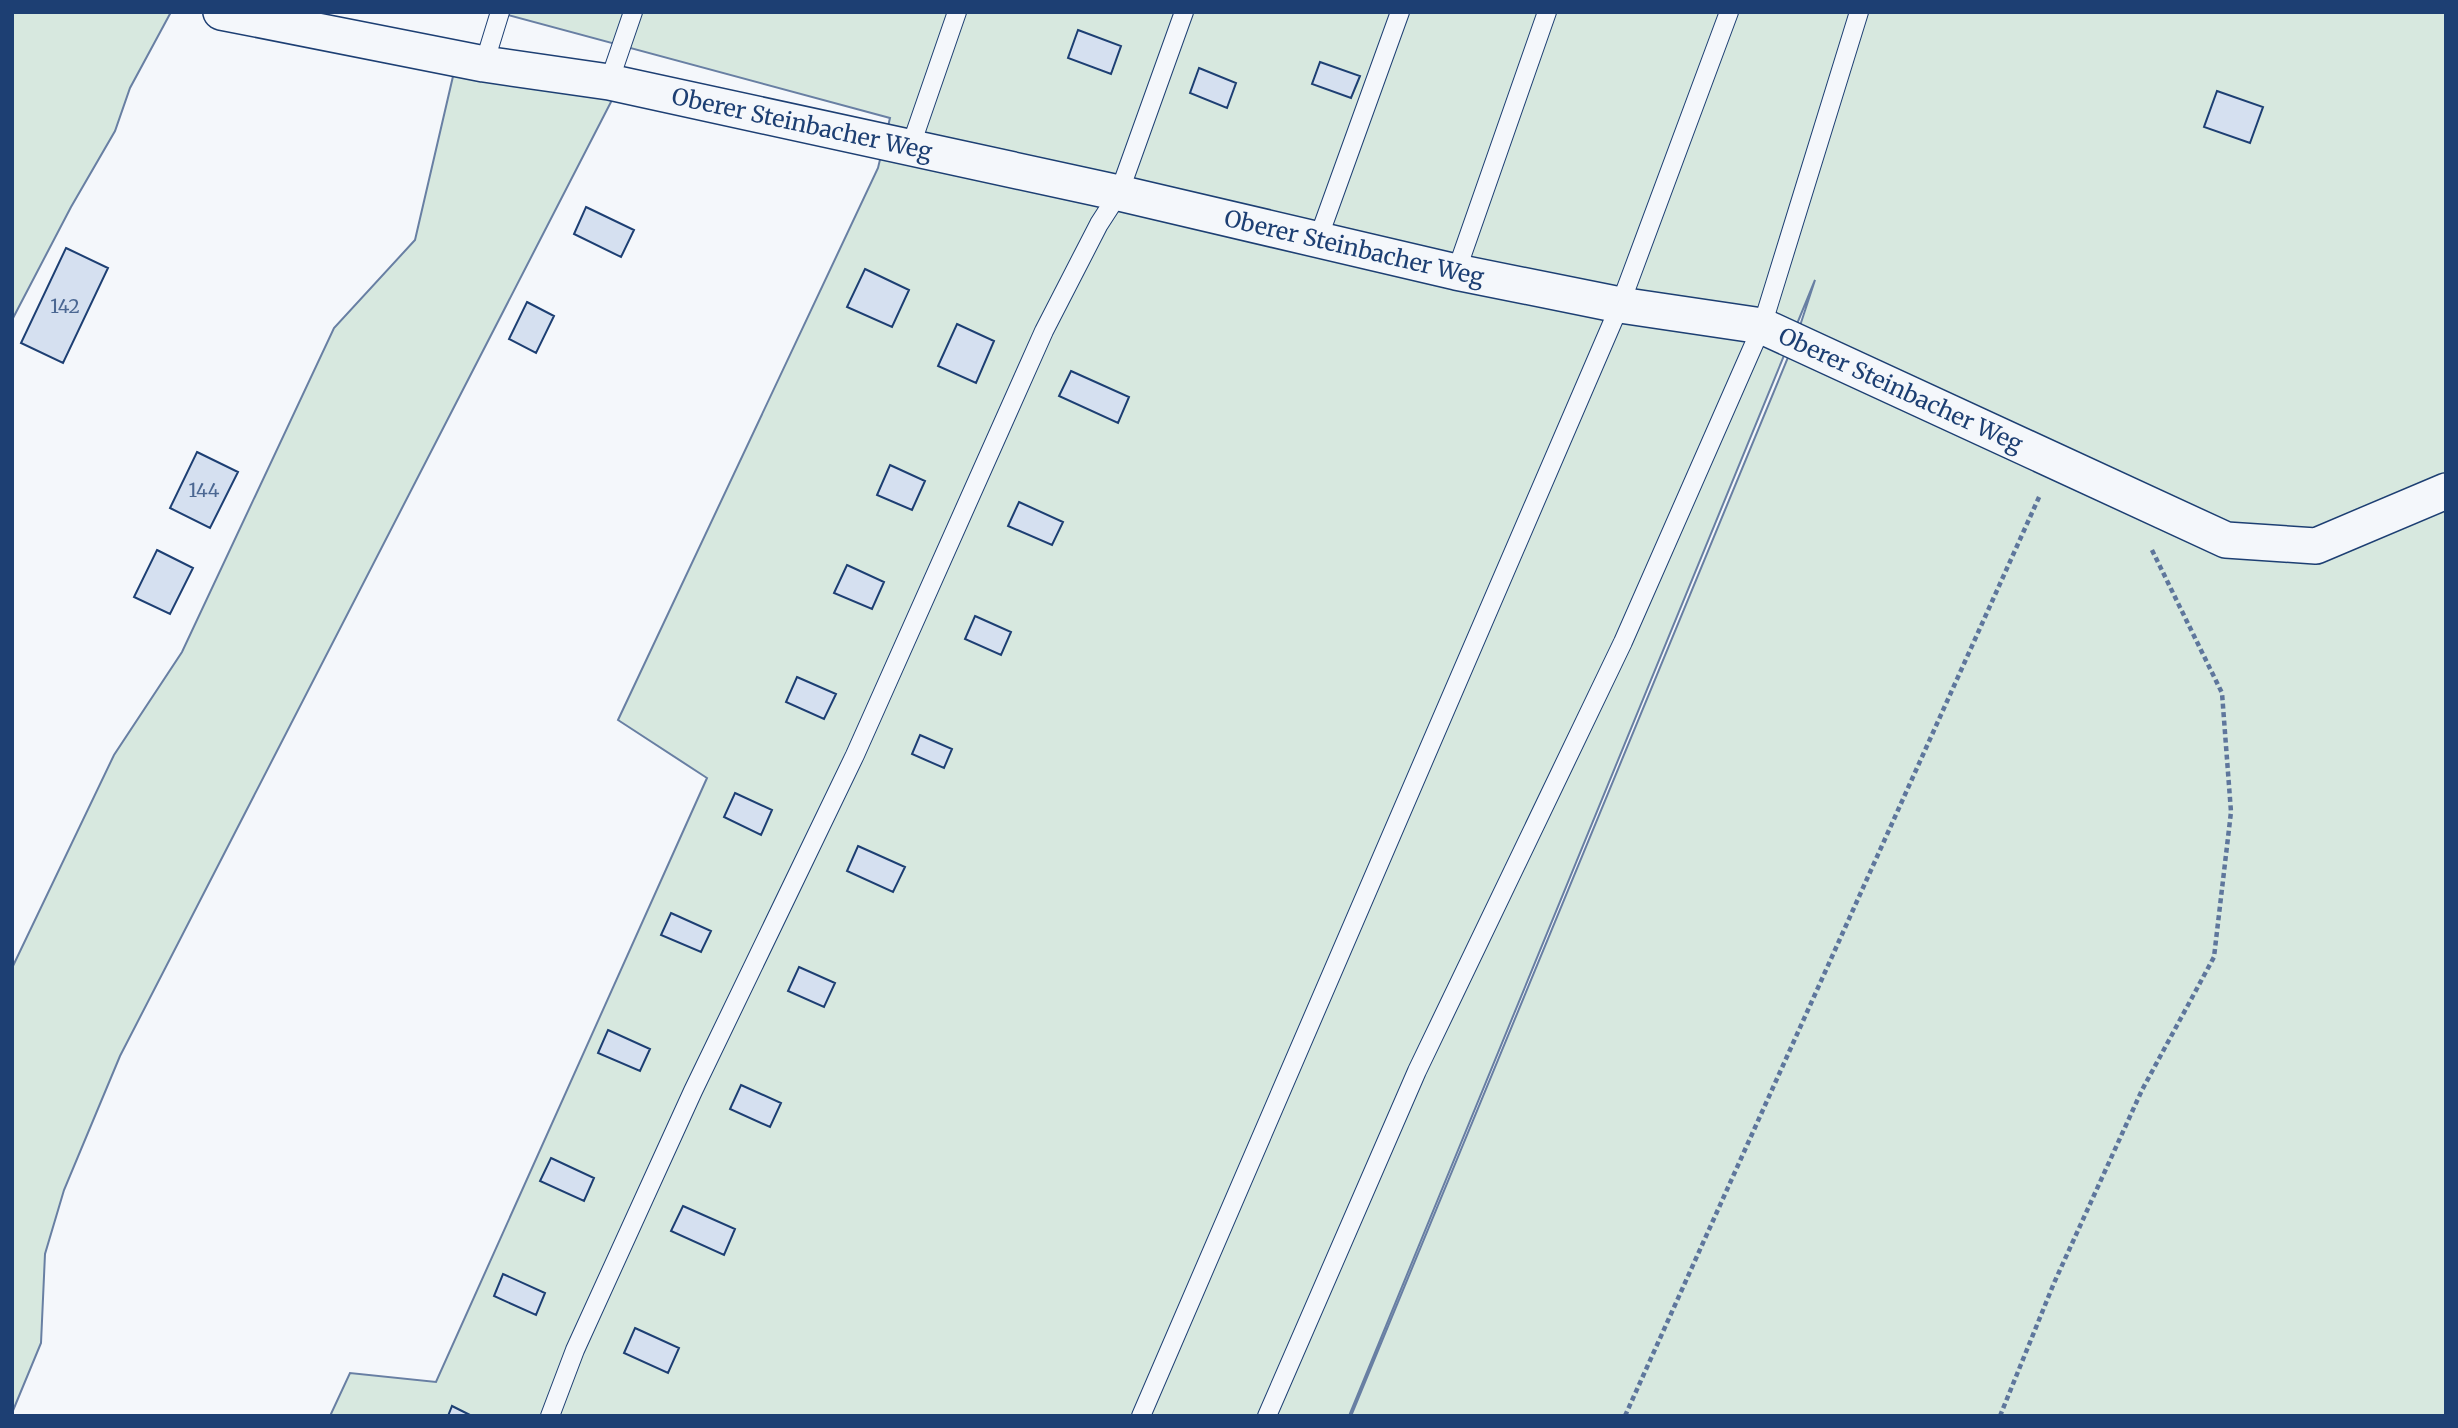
<svg xmlns="http://www.w3.org/2000/svg" width="2458" height="1428" viewBox="0 0 2458 1428" font-family="Merriweather,serif">
  <style>
    .green { fill: #d7e8df; stroke: #687fa3; stroke-width: 2 }
    .building { fill: #d5e0f0; stroke: #1d3f73; stroke-width: 2 }
    .lines { fill: none; stroke-linecap: round; stroke-linejoin: round }
    .service-casing { stroke: #1d3f73; stroke-width: 20 }
    .minor-casing { stroke: #1d3f73; stroke-width: 38 }
    .path { stroke: #5e769c; stroke-width: 4.5; stroke-dasharray: 5 3.5; stroke-linecap: butt }
    .service { stroke: #f4f7fb; stroke-width: 18 }
    .minor { stroke: #f4f7fb; stroke-width: 35 }
    .labels { text-anchor: middle; stroke-width: 5; stroke-linejoin: round; paint-order: stroke }
    .number-label { font-size: 19px; fill: #4b6792 }
    .street-label { font-size: 23px; fill: #1d3f73; stroke: #f4f7fb }
  </style>
  <rect width="100%" height="100%" fill="#f4f7fb"/>
  <path class="green" d="M12,12H171L130,88L115,131L71,207L12,320Z
    M497,12H2446V1416H1351L1796,338L1815,280L1349,1416H330L350,1373L436,1382L707,778L618,720L878,168L890,118Z
    M454,72L612,100L120,1056L64,1190L45,1254L41,1343L12,1413V968L114,755L182,652L334,328L415,240Z"/>
  <path class="building" d="M1078,30L1121,46L1111,74L1068,58Z
    M1320,62L1360,76L1351,98L1312,84Z
    M1199,68L1236,83L1227,108L1190,93Z
    M2217,91L2263,107L2250,143L2204,127Z
    M586,207L634,230L621,257L574,234Z
    M66,248L108,268L63,363L21,343Z
    M865,269L909,290L892,327L847,307Z
    M527,302L554,316L536,353L509,339Z
    M957,324L994,341L976,383L938,366Z
    M1071,371L1129,397L1118,423L1059,396Z
    M197,452L238,472L210,528L170,508Z
    M890,465L925,481L912,510L877,495Z
    M1019,502L1063,522L1052,545L1008,526Z
    M157,550L193,568L170,614L134,597Z
    M847,565L884,582L872,609L834,593Z
    M975,616L1011,632L1001,655L965,639Z
    M797,677L836,694L824,719L786,702Z
    M920,735L952,749L944,768L912,754Z
    M735,793L772,810L761,835L724,817Z
    M858,846L905,867L893,892L847,871Z
    M671,913L711,931L701,952L661,935Z
    M799,967L835,983L824,1007L788,991Z
    M608,1030L650,1049L640,1071L598,1053Z
    M741,1085L781,1103L770,1127L730,1109Z
    M551,1158L594,1178L584,1201L540,1181Z
    M683,1206L735,1229L724,1255L671,1231Z
    M503,1274L545,1293L536,1315L494,1296Z
    M635,1328L679,1348L668,1373L624,1353Z
    M452,1406L472,1416H448Z"/>
  <g class="lines">
    <defs>
      <path id="service" d="M484,64L500,12
        M609,82L633,12
        M910,148L957,12
        M1318,239L1400,12
        M1456,272L1547,12
        M550,1416L575,1350L693,1091L855,755L1044,331L1099,224L1119,193L1184,12
        M1141,1416L1620,305L1729,12
        M1267,1416L1417,1071L1623,642L1762,326L1859,12"/>
      <g id="minor">
        <path id="s1" d="M221,12L484,64L609,82L1119,193L1456,272L1620,305L1762,326L2226,540L2316,546L2446,491"/>
      </g>
    </defs>
    <use href="#service" class="service-casing"/>
    <use href="#minor" class="minor-casing"/>
    <path class="path" d="M1625,1416L2040,495
      M2000,1416L2054,1283L2142,1090L2214,957L2231,812L2222,693L2151,548"/>
    <use href="#service" class="service"/>
    <use href="#minor" class="minor"/>
  </g>
  <g class="labels">
    <g class="number-label">
      <text x="65" y="313">142</text>
      <text x="204" y="497">144</text>
    </g>
    <g class="street-label">
      <text dy="8" stroke="none"><textPath href="#s1" startOffset="592">Oberer Steinbacher Weg</textPath></text>
      <text dy="8" stroke="none"><textPath href="#s1" startOffset="1158">Oberer Steinbacher Weg</textPath></text>
      <text dy="8" stroke="none"><textPath href="#s1" startOffset="1726">Oberer Steinbacher Weg</textPath></text>
    </g>
  </g>
  <rect width="2458" height="1428" fill="none" stroke="#1d3f73" stroke-width="28"/>
</svg>
